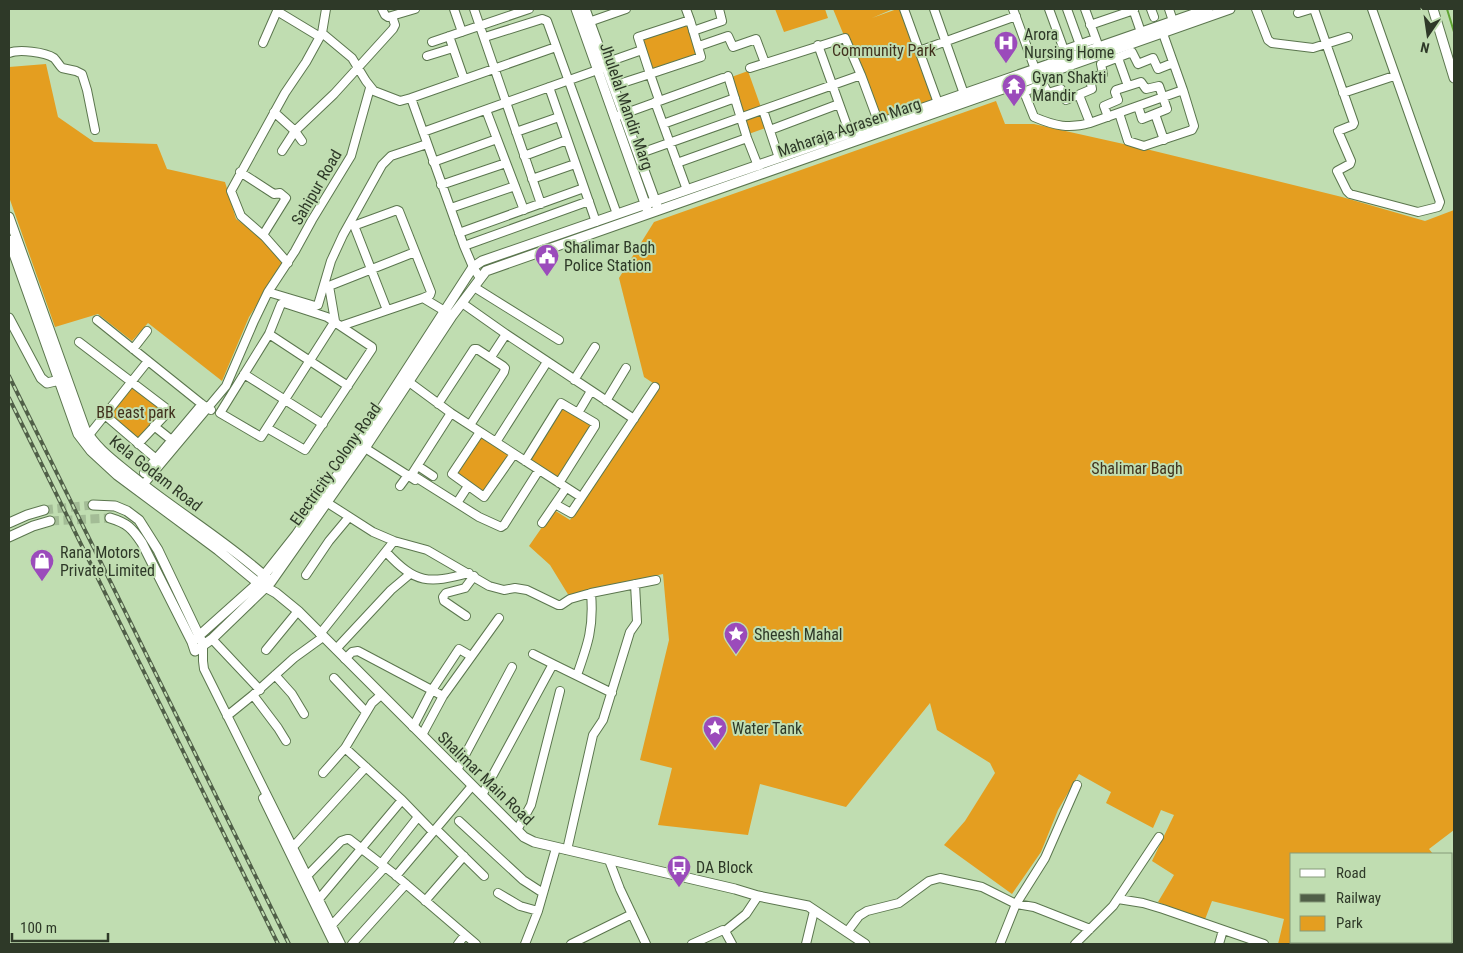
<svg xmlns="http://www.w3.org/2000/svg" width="1463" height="953" viewBox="0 0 1463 953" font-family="'Roboto Condensed',sans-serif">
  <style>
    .green { fill: #e49e20 }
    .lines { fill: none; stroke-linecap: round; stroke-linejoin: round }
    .stream { stroke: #60a433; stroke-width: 2 }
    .tertiary-tunnel { stroke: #a3bc96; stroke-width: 9; stroke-dasharray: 9 4.5; stroke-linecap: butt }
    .minor-casing { stroke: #5b764e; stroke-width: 10 }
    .tertiary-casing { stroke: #5b764e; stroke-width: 11 }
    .minor { stroke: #fff; stroke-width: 8 }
    .tertiary { stroke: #fff; stroke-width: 9 }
    .rail-casing { stroke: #505f48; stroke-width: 4 }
    .rail { stroke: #c0ddb1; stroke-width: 2; stroke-dasharray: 5.5; stroke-linecap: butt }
    .labels { text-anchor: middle; stroke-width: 4; stroke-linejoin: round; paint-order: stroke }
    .poi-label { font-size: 16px; fill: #2e3928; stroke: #c0ddb1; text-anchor: start }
    .park-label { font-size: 16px; fill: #41321e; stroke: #c0ddb1 }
    .street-label { font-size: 16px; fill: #2e3928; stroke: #c0ddb1 }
  </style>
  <rect width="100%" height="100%" fill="#c0ddb1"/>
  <path class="green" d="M775,9H825L828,18L784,32Z
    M833,9H893L872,18L897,9H904L936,100L879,120Z
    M688,22L699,54L651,71L640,39Z
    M46,64L58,117L94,142L157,144L167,169L225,182L236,219L262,237L284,262L249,317L222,381L148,323L132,341L98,314L55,327L9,197V67Z
    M748,71L768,127L746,135L726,79Z
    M996,101L1005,124H1034L1146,149L1342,197L1425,221L1454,210V830L1429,849L1433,854H1292V942H1326V944H1278L1284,919L1212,901L1204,922L1158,902L1174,875L1152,861L1174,815L1161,810L1153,828L1106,803L1111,792L1079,774L1058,810L1041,852L1012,894L944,845L965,821L995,773L990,763L937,730L930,703L846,807L760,784L748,835L658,825L672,768L640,760L669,640L663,574L569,596L550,565L529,546L554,510L570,520L659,387L644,377L619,278L654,222Z
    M132,384L165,410L140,441L107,415Z
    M562,405L594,425L559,480L527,460Z
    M481,435L511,455L485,495L454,475Z"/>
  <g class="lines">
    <path class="stream" d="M1447,9L1454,32"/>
    <path class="tertiary-tunnel" d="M44,510L93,505
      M50,521L110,518"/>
    <defs>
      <path id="minor" d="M278,9L277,11L320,37
        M382,9L385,15L388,17L415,9
        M454,9L462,32
        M474,9L541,204
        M686,9L690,20
        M904,9L938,103
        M934,9L964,94
        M1013,9L1035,69
        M1049,9L1064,50L1095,39
        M1067,9L1080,45
        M1085,9L1097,42
        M1133,9L1143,38
        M1151,9L1154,17
        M1169,9L1173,21
        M1256,9L1268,40L1272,43L1313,48L1348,37
        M1314,9L1354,123L1353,125L1338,131L1351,161L1350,164L1337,171L1347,191L1350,194L1418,212L1438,207L1440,202L1372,9
        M1298,13L1311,9
        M690,20L701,57L650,74L638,37Z
        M586,23L626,9
        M1090,25L1134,10
        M693,31L722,21L719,9
        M322,33L352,58L366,81L374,91L400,101L411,98
        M449,36L464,79
        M485,37L542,19L547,21L617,214
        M432,42L529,9
        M263,43L277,11
        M818,45L850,134
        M699,46L728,36L733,47L756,39L765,63
        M919,51L1016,16
        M9,53C19,49 45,52 54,58C57,61 59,65 62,68L76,71L82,74L87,90L95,130
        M427,56L453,48
        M1118,58L1128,86
        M605,63L642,50
        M750,68L845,38L861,75L881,129
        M728,76L747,138L758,166
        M1018,77L1034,117C1055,126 1069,129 1090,123L1183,90L1161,28
        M613,86L650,74L659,100
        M549,87L596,222
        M1024,92L1043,84L1048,93L1061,89L1066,100L1092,89L1090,79L1103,74L1101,64L1132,52L1138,64L1153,58L1158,69L1173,63
        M1343,93L1394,76
        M1079,95L1090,123
        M655,102L687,190
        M486,110L524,210
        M763,110L779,158
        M274,112L295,131L302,141
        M1119,113L1128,141L1144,146L1192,130L1194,126L1183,90
        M1155,114L1164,140
        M615,117L723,78
        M1108,117L1104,106L1118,100L1115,92L1116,90L1141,82L1146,89L1159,86L1167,109L1142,119L1138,106
        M663,124L735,98
        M770,130L839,104
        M423,132L606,67
        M516,132L559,117
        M282,151L295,131L334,94L393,29L395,25L392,16
        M638,154L861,75
        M524,156L567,140
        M433,162L497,139
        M677,163L747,138
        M240,172L274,194L280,193L286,198L263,235
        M532,179L575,164
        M441,185L506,163
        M451,208L515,186
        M459,233L584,188
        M464,246L589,201
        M288,263L265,237L241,216L231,191L285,93L306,62L322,33L326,9
        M480,278L473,267L464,246L411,98L556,47
        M474,287L559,340
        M268,292L315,306L318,305L331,261L343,235L382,165L391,156L427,144
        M462,303L506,334L634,419
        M387,310L355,228L356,225L397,210L399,211L431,292L430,295L423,298
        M97,320L203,405L211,410
        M341,326L423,298L448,313
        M269,334L348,386
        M79,342L167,409L168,412L138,444
        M133,349L147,331
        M491,357L506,334
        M244,374L323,424
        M574,380L595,347
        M409,382L451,413L581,497
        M606,401L626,368
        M438,404L474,349H477L503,366L505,368L504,372L470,425
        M451,413L412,474L414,476L479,517L501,527L504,525L539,470
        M578,413L591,391
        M106,416L155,458
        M154,426L174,442
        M267,428L305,450L372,349V347L327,317L284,303L281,304L269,334L220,413L261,437L335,321L329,286L415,252
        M480,432L452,474L484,497L514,454
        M89,435L148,361
        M496,442L547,362
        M365,448L415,480
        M525,461L561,403L595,423V426L559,483
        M418,466L433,476
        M144,473L202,404
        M143,485L226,386L254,321L268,292L295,251L312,220L351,156L370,88
        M400,486L408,475
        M323,500L373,532L394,541L427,550L489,586L504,590L515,588L527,590L558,605H561L570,599L591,593L656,580
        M457,503L468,486
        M555,504L571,513L655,387
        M542,523L566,488
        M386,552C416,584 428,584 469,573
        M306,575L329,541L349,517
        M466,616L444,601L443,597L446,593L465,588L474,576
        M320,634L394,541
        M212,639L260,690
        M203,646V661L204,669L341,944
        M336,649L391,590L410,574
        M266,650L298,611
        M533,654L553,664
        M345,659L352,652L358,651L443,696
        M275,675L292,694L304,714
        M577,675C588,644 594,627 591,593
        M334,678L366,712
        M227,716L253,695
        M413,727L432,690L459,649L471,656
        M422,735L443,696L499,618
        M286,741L278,728L253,695L294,658L323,637
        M345,748L402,800L433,832
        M457,770L512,667
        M323,773L345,748L372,703L381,695
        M482,795L553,664L612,693
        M263,798L334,944
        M459,821L523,880L543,893
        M436,829L484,876
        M517,830L531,805L560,691
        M293,847L366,767
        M567,850L593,735L603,720L630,632L637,622L635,584
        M609,860L620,889L646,944
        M381,864L418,817
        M307,876L341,841L347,839H349L393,873L476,944
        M396,876L472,786
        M498,893L520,906L538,911
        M319,899L402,800
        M1118,899L1143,903L1163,909L1264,944
        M425,901L464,856
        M332,925L385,867
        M725,931L746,914L758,896
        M847,932L859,916L867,911L899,903L929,881L940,878L982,887L1016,904L1034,907L1090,929
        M352,944L406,884
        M458,944L465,935
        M525,944L538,911L556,848
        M571,944L632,914
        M692,944L723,930L726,933L732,944
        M806,944L814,911
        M1000,944L1016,904L1045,858L1077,785
        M1075,944L1113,906L1159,837
        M1219,944L1223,930"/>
      <path id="tertiary" d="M576,9L647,209
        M585,9L657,206
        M1433,9L1454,78
        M9,217L85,429C97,449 113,460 131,475C175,511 225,540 268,579
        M9,240L78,434L91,451L117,475L218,550L258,583L276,593L298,611L524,837L534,842L735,889L758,896L808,906L865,944
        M9,318L41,378L47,383L64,379
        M93,505L115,506L127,511L139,520L158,550L201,640
        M110,518C127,523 132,528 142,543L192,642L195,651L212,639L271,582L365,448L452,316L486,271L1230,9
        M9,523L27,515L44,510
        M9,537L33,526L50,521
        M192,642L258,583L296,535L358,445L473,267L482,261L1208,9"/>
    </defs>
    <use href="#minor" class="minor-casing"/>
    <use href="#tertiary" class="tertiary-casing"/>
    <use href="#minor" class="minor"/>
    <use href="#tertiary" class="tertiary"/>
    <defs>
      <path id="rail" d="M9,376L289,944
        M9,398L278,944"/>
    </defs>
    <use href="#rail" class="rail-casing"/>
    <use href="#rail" class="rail"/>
  </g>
  <defs>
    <symbol id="hospital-pin" viewBox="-11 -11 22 30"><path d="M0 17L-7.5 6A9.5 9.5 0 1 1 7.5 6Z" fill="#9b4bbb" stroke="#c0ddb1"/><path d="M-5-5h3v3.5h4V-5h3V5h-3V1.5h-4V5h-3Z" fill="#fff"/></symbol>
    <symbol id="temple-pin" viewBox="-11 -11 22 30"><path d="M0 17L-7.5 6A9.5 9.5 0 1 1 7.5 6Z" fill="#9b4bbb" stroke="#c0ddb1"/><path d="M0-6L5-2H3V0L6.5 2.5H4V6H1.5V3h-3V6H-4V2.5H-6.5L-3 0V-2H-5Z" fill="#fff"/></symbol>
    <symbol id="civic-pin" viewBox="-11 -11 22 30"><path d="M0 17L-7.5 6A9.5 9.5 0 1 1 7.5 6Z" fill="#9b4bbb" stroke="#c0ddb1"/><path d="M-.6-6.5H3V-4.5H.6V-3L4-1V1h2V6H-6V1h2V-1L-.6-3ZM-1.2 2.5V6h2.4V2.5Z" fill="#fff"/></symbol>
    <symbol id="shop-pin" viewBox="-11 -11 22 30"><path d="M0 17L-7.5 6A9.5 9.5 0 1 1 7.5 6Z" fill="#9b4bbb" stroke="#c0ddb1"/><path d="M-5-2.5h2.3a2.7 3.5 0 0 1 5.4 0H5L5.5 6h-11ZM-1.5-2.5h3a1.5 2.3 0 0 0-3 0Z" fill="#fff"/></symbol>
    <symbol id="sight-pin" viewBox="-11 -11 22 30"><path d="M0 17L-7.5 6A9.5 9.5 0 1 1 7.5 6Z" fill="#9b4bbb" stroke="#c0ddb1"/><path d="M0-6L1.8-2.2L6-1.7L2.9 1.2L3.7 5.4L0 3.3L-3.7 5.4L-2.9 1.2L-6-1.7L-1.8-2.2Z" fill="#fff"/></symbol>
    <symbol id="bus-pin" viewBox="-11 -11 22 30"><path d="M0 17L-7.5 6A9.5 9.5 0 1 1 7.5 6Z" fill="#9b4bbb" stroke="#c0ddb1"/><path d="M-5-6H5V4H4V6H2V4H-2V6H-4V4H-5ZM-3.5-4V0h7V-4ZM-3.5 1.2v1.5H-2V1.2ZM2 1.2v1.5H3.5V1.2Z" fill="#fff"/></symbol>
  </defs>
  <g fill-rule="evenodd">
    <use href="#hospital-pin" x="992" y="29" width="28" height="38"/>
    <use href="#temple-pin" x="1000" y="72" width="28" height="38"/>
    <use href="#civic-pin" x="533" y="242" width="28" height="38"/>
    <use href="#shop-pin" x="28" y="547" width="28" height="38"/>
    <use href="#sight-pin" x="722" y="620" width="28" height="38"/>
    <use href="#sight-pin" x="701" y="714" width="28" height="38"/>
    <use href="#bus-pin" x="665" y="853" width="28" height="38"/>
  </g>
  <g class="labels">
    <g class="poi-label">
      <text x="1024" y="40">Arora<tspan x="1024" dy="18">Nursing Home</tspan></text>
      <text x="1032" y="83">Gyan Shakti<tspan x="1032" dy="18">Mandir</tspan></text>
      <text x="564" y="253">Shalimar Bagh<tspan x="564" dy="18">Police Station</tspan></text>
      <text x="60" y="558">Rana Motors<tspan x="60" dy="18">Private Limited</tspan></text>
      <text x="754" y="640">Sheesh Mahal</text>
      <text x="732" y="734">Water Tank</text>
      <text x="696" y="873">DA Block</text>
    </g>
    <g class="park-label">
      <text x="884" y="56">Community Park</text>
      <text x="136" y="418">BB east park</text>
      <text x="1137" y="474">Shalimar Bagh</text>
    </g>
    <g class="street-label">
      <text transform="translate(627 106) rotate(71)" y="6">Jhulelal Mandir Marg</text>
      <text transform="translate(849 127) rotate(-19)" y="6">Maharaja Agrasen Marg</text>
      <text transform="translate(316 187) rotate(-60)" y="6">Sahipur Road</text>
      <text transform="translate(335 464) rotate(-55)" y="6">Electricity Colony Road</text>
      <text transform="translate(156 473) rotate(38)" y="6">Kela Godam Road</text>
      <text transform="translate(486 778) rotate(44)" y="6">Shalimar Main Road</text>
    </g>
  </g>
  <rect width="1463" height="953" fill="none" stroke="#2e3928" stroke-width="20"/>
  <rect x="1290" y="853" width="162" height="90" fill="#c0ddb1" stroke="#869b7a"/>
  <rect x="1300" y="869" width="25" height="8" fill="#ffffff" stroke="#869b7a"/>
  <text x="1336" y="878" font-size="15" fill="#2e3928">Road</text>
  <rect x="1300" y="894" width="25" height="8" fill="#505f48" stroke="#869b7a"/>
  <text x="1336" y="903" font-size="15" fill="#2e3928">Railway</text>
  <rect x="1300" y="916" width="25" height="15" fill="#e49e20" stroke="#869b7a"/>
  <text x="1336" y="928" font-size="15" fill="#2e3928">Park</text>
  <g transform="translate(1428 35) rotate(193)" stroke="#c0ddb1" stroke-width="4" paint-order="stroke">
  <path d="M0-4L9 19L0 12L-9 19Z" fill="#2e3928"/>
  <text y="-8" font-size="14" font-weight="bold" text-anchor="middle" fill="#2e3928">N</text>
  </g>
  <path d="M12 933v8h96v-8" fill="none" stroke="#2e3928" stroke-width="2.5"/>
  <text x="20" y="933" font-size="15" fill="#2e3928" stroke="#c0ddb1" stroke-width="4" paint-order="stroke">100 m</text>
</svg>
